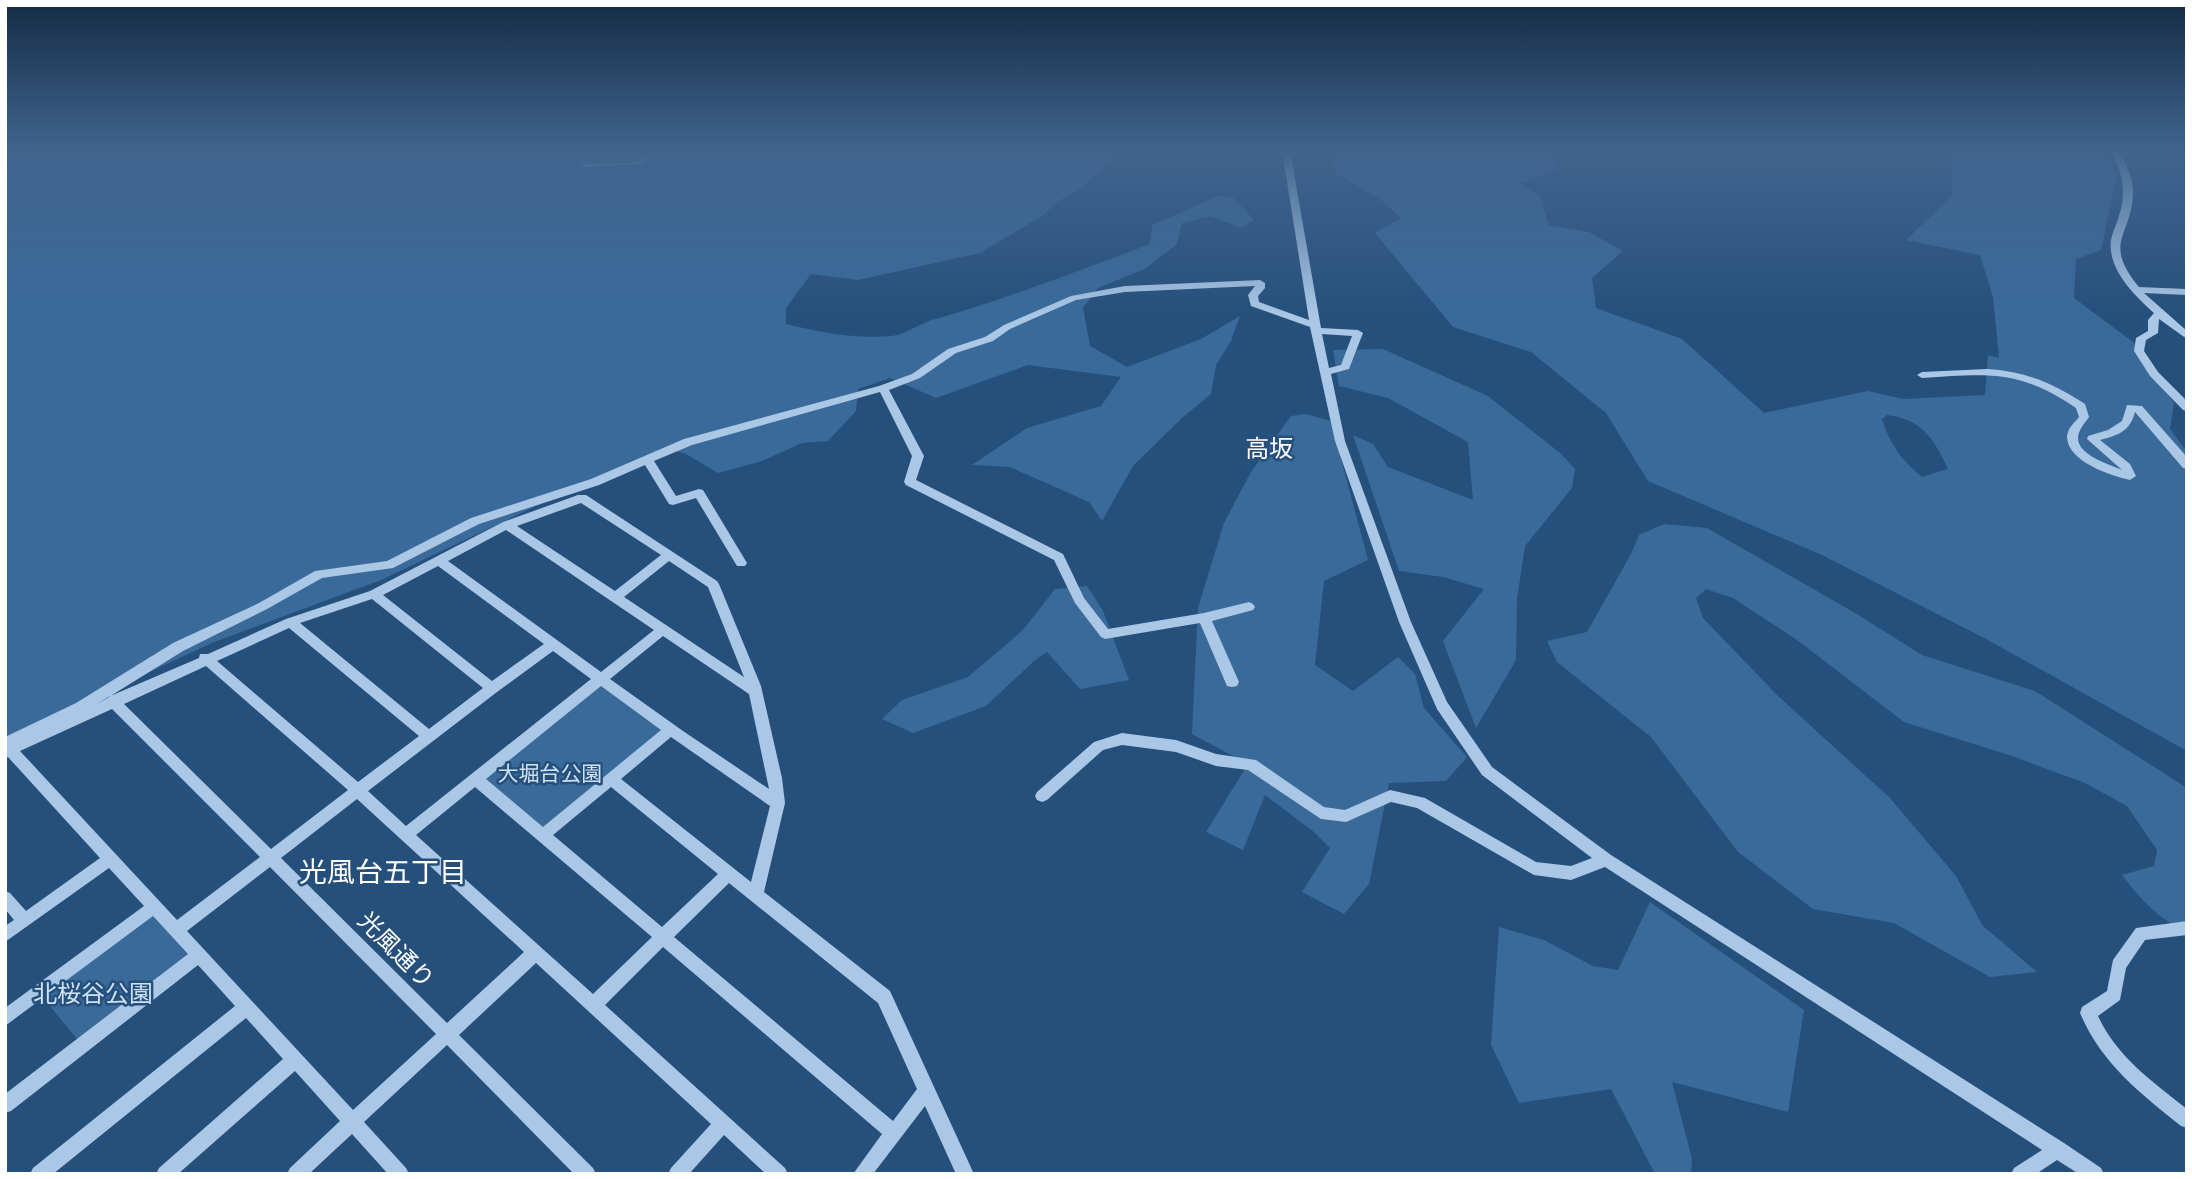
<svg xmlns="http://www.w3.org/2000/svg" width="2192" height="1179" viewBox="0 0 2192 1179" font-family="'PT Sans','Noto Sans JP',sans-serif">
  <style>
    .green { fill: #396a9a; fill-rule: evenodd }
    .water { fill: #597797; stroke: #9fc3e5; stroke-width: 2 }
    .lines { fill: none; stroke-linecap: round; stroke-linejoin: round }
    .minor { fill: #aac7e5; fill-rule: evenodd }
    .labels { text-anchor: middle; stroke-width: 5; stroke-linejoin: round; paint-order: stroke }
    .park-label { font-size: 21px; fill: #cde1f4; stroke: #26507c }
    .quarter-label { font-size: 24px; fill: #fff; stroke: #26507c }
    .near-street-label { font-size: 24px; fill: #fff; stroke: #26507c }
    .near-park-label { font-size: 24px; fill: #cde1f4; stroke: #26507c }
    .near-neighbourhood-label { font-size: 28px; fill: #fff; stroke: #26507c }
  </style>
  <rect width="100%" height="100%" fill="#26507c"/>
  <path class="green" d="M5,150H1130L1113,159L1081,188L1055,203L1045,214L980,253L858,280L811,274L786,308V324C823,333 854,339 892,336C906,334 919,324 932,320C1006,299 1078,271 1150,244L1152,225L1219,196L1233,197L1254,220L1241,228L1211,216L1182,223L1177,244L1145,269L1098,288L1083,308L1090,346L1127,367L1201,339L1240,316L1231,341L1216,365L1211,394L1183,417L1133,466L1102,521L1089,502L1010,467L972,465L1027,428L1101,406L1121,377L1028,365L936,398L890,378L858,389L856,411L828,441L802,443L762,461L718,473L686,454L669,449L601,475L381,580L212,643L5,739Z
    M1330,150H1556V171L1519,183L1540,196L1549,225L1589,232L1623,251L1592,278L1596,308L1682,339L1764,413L1868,391L1903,399L1985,395L1988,355L1999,358L1993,297L1980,255L1906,240L1953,195L1949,150H2100L2117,174L2101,250L2076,259L2074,298L2133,342L2174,403L2170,429L2187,452V751L1988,640L1822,555L1648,481L1606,413L1531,352L1453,327L1375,233L1401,218L1380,199L1336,173ZM1887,415C1922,419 1934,439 1948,469L1922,477C1903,462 1889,443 1882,419Z
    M1383,349L1488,396L1560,453L1575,469L1572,488L1525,546L1517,599L1516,660L1476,728L1443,641L1484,589L1443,577L1399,571L1353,435L1373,444L1388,467L1473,500L1468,442L1388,398L1339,386L1333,350Z
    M1306,414L1331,421L1368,560L1324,581L1315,665L1353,691L1398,657L1415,674L1424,708L1467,757L1446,781L1389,783L1369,884L1344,914L1302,892L1330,848L1314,832L1265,795L1243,850L1206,832L1248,764L1192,734L1198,608L1224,523L1251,472L1291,416Z
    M1664,524L1707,528L1855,613L1922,655L2035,691L2187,788V933C2156,916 2143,902 2122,875L2154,866L2157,850L2127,806L2085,783L2012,756L1904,722L1797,640L1733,598L1706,589L1696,598L1703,618L1778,696L1889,797L1956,876L1982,925L2037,972L1990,977L1894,923L1813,909L1738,852L1651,737L1557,662L1547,641L1587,632L1631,554L1639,535Z
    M1087,586L1103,611L1129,680L1080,689L1047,652L1034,661L986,706L913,733L882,719L902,700L968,677L1022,631L1055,589Z
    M603,678L671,729L542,836L476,779Z
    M1650,902L1804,1010L1788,1112L1672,1082L1692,1159L1691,1174H1655L1611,1089L1519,1103L1491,1045L1499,927L1544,940L1593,966L1618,970Z
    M154,907L199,955L82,1045L39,993Z"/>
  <path class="water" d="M577,150H661L640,163L586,166Z"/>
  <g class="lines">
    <path class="minor" d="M1282,150H1290L1321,328L1358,330L1363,333L1349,369L1331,374L1345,441L1411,622L1447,702L1492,767L1611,855L2064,1143L2101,1168L2104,1174H2079L2057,1160L2036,1174H2011L2014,1168L2042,1150L1605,867L1571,880L1534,875L1417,808L1391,802L1346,822L1321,819L1248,770L1216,766L1176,752L1122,745L1103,750L1047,800L1042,802L1037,800L1035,796L1037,792L1094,742L1122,733L1176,740L1216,754L1256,760L1324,807L1345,810L1390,790L1425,798L1536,862L1571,866L1592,858L1482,775L1437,709L1399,622L1335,441L1310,327L1251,306L1248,295L1255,286L1125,292L1076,300L1010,329L993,341L956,353L920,378L889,390L924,456L916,480L1063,554L1084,598L1108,629L1204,613L1249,602L1253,604L1255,607L1253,610L1212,621L1239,682L1237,686L1232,687L1227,686L1200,623L1105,639L1101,637L1075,603L1054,560L906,485L904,482L912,456L880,392L692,445L654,461L676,496L699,489L703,490L747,563L745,566H737L696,498L673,505L669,504L645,465L599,485L479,524L393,568L322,578L267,609L183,651L96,705L108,697L199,658L200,654H208L286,619L370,591L503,522L578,495H586L717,581L719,584L761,686L782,778L785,803L764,892L890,991L974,1174H956L925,1106L873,1174H853L882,1134L663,947L605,1005L785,1168L788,1174H766L724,1135L689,1174H668L671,1168L711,1124L536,963L459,1035L593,1168L596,1174H574L447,1045L364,1122L406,1168L409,1174H388L352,1134L309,1174H287L290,1168L340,1121L295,1071L178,1174H156L159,1168L283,1059L246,1018L53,1174H30L33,1168L235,1006L198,965L11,1111L5,1113V1094L188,954L153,916L5,1026V1008L144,906L109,868L5,942V926L14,920L5,909V891L10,893L26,911L100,858L8,757L5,758V737L76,703L173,643L259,603L315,571L387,561L471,518L591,479L684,439L879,386L912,374L948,349L985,337L1004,325L1071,296L1125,286L1260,280L1265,283V288L1258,296L1259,302L1309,320ZM1322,334L1352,336L1341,365L1329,368ZM581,503L661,555L615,591L517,526ZM506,530L654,630L601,672L448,561ZM669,561L708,587L744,677L624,597ZM438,566L544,644L492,681L383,595ZM372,599L483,688L429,729L300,623ZM289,628L419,736L358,782L217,661ZM663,636L749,694L769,789L683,731L610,679ZM553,651L591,679L406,826L368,791L497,692ZM206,666L348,790L271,849L124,704ZM601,686L661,730L543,827L486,779ZM112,709L260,857L177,920L20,751ZM671,737L770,806L751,882L621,779ZM475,787L652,937L593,994L416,835ZM611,787L718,874L662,927L553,835ZM357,799L524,952L447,1023L281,858ZM270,867L436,1034L353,1110L187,931ZM729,883L878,1003L917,1089L893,1121L674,937Z
      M2111,150H2119C2125,163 2133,176 2133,191C2133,236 2101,241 2139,287L2187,289V295L2144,293L2187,331V339L2159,319L2158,333L2146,340L2144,351L2158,372L2187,401V411L2183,410L2150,376L2134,351L2136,338L2148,331V320L2154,313C2135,296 2107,269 2111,240C2112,233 2116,226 2118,219C2127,193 2123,174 2111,150Z
      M1987,369C2024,371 2053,383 2085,404L2089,417C2085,423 2079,429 2078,437C2077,455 2108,464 2122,470L2087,439L2088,436L2108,430L2122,421L2127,405L2142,406L2187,457V469L2183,468L2135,412C2130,431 2119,435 2100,440L2130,464L2136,476L2130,480C2111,476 2066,461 2067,436C2068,428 2074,423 2079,417L2076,408C2019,369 1988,374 1922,378L1917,375L1922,372Z
      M2187,921V935L2145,940L2126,968L2120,1000L2098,1016C2116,1056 2153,1082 2187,1109V1128L2181,1126C2140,1093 2101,1063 2080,1013L2082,1007L2107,991L2113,960L2136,928Z"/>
  </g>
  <linearGradient id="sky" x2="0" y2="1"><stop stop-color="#152c44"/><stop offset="0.48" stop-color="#41648e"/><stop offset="1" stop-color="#41648e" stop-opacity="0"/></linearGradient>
  <rect width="2192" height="315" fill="url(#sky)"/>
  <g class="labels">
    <g class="park-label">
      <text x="550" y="781">大堀台公園</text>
    </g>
    <g class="quarter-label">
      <text x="1269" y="457">高坂</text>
    </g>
    <g class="near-street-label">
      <text transform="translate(396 950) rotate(45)" y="8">光風通り</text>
    </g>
    <g class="near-park-label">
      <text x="93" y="1002">北桜谷公園</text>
    </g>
    <g class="near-neighbourhood-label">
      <text x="383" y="882">光風台五丁目</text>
    </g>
  </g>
  <rect width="2192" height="1179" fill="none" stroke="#ffffff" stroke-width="14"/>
</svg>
